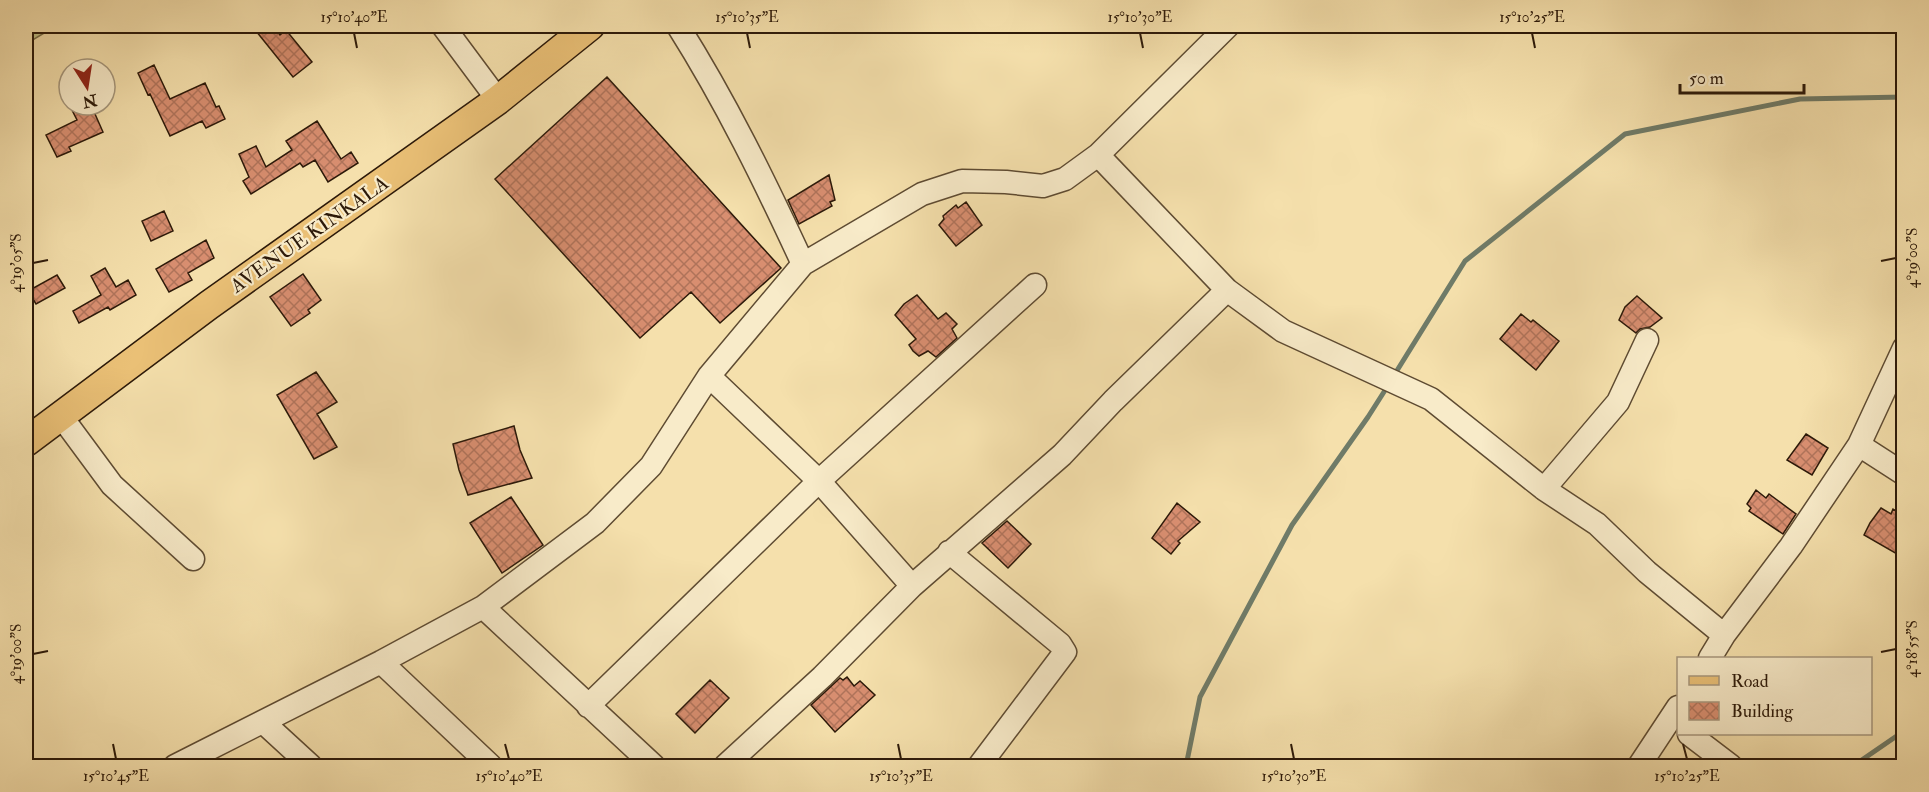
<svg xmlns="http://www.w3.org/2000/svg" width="1929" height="792" viewBox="0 0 1929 792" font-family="'IM FELL Double Pica',serif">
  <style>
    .forest { fill: url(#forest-crowns); stroke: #766d48; stroke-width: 1.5 }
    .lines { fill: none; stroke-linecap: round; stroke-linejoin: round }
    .stream { stroke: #6f7b68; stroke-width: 5 }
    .building { fill: url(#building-cross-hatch); stroke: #2c1909; stroke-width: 1.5 }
    .minor-casing { stroke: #5e4b32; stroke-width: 25 }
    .major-casing { stroke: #2c1909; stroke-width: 31 }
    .minor { stroke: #f8ebc9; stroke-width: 22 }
    .major { stroke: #eac076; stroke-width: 28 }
    .ticks { fill: none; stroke: #2c1909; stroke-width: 2 }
    .labels { text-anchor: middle; stroke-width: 4.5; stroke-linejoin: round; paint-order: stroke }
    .street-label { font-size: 20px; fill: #2c1909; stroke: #f8ebc9 }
    .neatline { fill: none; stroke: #2c1909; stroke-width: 2 }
    .ticks-label { font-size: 15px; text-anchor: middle; fill: #2c1909 }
  </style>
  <defs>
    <pattern id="forest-crowns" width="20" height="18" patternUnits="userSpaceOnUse" patternTransform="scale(1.5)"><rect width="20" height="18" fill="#c1c186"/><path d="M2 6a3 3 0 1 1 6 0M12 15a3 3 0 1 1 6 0" fill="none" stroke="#a6a572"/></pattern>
    <pattern id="building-cross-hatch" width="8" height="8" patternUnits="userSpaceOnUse" patternTransform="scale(1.5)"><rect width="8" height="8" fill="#d88e70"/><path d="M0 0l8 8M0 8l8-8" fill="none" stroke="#af735a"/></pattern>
  </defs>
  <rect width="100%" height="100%" fill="#f5e0ac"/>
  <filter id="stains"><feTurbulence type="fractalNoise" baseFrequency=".00333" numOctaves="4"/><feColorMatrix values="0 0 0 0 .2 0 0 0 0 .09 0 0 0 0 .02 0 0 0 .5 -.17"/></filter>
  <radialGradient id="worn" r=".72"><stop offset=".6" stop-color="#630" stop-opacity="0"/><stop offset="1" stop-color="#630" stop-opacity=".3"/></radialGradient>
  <path class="forest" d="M26,26H56L26,44Z"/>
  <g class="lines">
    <path class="stream" d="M1393,377L1465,261L1625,134L1800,99L1904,97
      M1186,766L1200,697L1292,525L1368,417L1389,384
      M1853,766L1904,731"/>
  </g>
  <path class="building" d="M252,26H274L280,35L286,30L312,62L293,77Z
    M154,65L170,99L205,83L216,107L219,106L225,119L206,128L202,121L170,136L150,94L148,95L138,73Z
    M607,77L781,268L720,323L691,292L640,338L495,179Z
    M83,105H91L103,132L69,147L71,151L57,157L46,135L77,120L72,110Z
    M317,121L341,159L351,152L358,163L328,182L315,160L303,167L300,163L251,194L243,181L249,177L239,154L256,146L266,167L292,150L286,141Z
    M829,175L835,200L830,202L832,206L799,224L788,200Z
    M966,202L982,225L956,246L939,225L944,219L943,216L956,205L958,208Z
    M164,211L173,231L151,241L142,221Z
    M206,240L214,258L188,273L192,280L169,292L156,269Z
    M105,268L116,287L128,280L136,295L110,310L108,307L79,323L73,311L101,295L91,276Z
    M303,274L321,300L308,310L310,313L291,326L270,297Z
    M57,275L65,288L36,304L28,291Z
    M917,295L938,319L946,313L957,324L952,329L957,338L936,357L928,351L919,356L913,351L909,345L916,339L895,315L904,304Z
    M1637,296L1662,318L1650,327L1640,329L1636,333L1619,320L1625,307Z
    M1521,314L1531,322L1533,320L1559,341L1536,370L1500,339Z
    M316,372L337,402L317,414L337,447L314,459L277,395Z
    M514,426L520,450L532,478L468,495L459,470L453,444Z
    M1806,434L1828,448L1812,475L1787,460Z
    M1756,490L1766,498L1769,494L1796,514L1783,534L1749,511L1751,508L1747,504Z
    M511,497L543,545L502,573L470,523Z
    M1177,503L1200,522L1178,541L1180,543L1171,554L1152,538Z
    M1881,508L1891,514L1893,509L1904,516V558L1864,535L1870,523Z
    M1007,521L1031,544L1008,568L982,543Z
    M847,677L854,686L860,681L875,695L835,732L811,705L840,678L843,680Z
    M710,680L729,698L695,733L676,714Z"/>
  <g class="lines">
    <defs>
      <path id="minor" d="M443,26L498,100
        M678,26C726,102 765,182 803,264
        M1098,155L1227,290L1283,331L1431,399L1544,489L1597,524L1647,572L1724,635
        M709,376L819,481L912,586
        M61,416L112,485L193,559
        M1859,445L1904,474
        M1544,489L1618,402L1647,340
        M949,552L1060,644L1065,652L979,766
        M483,607L654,766
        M1710,658L1724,635L1791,546L1859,445L1904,348
        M381,662L491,766
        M588,706L819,481L1035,285
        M263,722L311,766
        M1689,734L1731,766
        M175,766L381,662L483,607L595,523L651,466L709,376L803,264L922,194L962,181L1006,182L1043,186L1065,179L1098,155L1228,26
        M725,766L822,677L912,586L1062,455L1113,401L1227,290
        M1639,766L1678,707"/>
      <path id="major" d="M26,442L209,305L498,100L590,26"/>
    </defs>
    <use href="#minor" class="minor-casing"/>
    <use href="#major" class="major-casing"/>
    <use href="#minor" class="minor"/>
    <use href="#major" class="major"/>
  </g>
  <path class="ticks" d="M354,33L357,48M747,33L750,48M1140,33L1143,48M1532,33L1535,48M1881,261L1896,258M33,263L48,260M1881,652L1896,649M33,654L48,651M113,744L116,759M505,744L509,759M898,744L901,759M1291,744L1294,759M1683,744L1687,759"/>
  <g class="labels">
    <g class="street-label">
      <text transform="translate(309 234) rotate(-35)" y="7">AVENUE KINKALA</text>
    </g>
  </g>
  <rect width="1929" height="792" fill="none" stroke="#f5e0ac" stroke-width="66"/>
  <rect x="1677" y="657" width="195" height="78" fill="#f8ebc9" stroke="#a6977c" stroke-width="1.5"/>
  <rect x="1689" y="676" width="30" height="9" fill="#eac076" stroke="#a6977c" stroke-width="1.5"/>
  <text x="1731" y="687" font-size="18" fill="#2c1909">Road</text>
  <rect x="1689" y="702" width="30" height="18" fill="url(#building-cross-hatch)" stroke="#a6977c" stroke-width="1.5"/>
  <text x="1731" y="717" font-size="18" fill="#2c1909">Building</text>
  <g transform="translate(87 87) rotate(168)"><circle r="28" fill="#f8ebc9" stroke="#a6977c" stroke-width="1.5"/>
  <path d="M0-4.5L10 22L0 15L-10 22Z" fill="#8f2418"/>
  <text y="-9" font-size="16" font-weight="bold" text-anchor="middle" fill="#2c1909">N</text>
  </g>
  <path d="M1680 84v9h124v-9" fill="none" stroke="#2c1909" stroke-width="3"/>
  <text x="1689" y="84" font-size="18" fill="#2c1909" stroke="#f8ebc9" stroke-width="4.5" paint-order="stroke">50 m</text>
  <rect x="33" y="33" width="1863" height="726" class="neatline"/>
  <g class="ticks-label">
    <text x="354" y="22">15°10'40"E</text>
    <text x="747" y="22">15°10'35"E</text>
    <text x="1140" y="22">15°10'30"E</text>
    <text x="1532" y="22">15°10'25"E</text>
    <text transform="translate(1912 258) rotate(-90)" y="5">4°19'00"S</text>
    <text transform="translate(16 263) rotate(-90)" y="5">4°19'05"S</text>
    <text transform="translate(1912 649) rotate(-90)" y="5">4°18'55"S</text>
    <text transform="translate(16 654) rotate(-90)" y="5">4°19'00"S</text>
    <text x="116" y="781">15°10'45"E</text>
    <text x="509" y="781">15°10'40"E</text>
    <text x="901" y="781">15°10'35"E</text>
    <text x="1294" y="781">15°10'30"E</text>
    <text x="1687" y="781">15°10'25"E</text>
  </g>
  <rect width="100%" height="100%" filter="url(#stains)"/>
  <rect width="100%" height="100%" fill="url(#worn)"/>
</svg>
